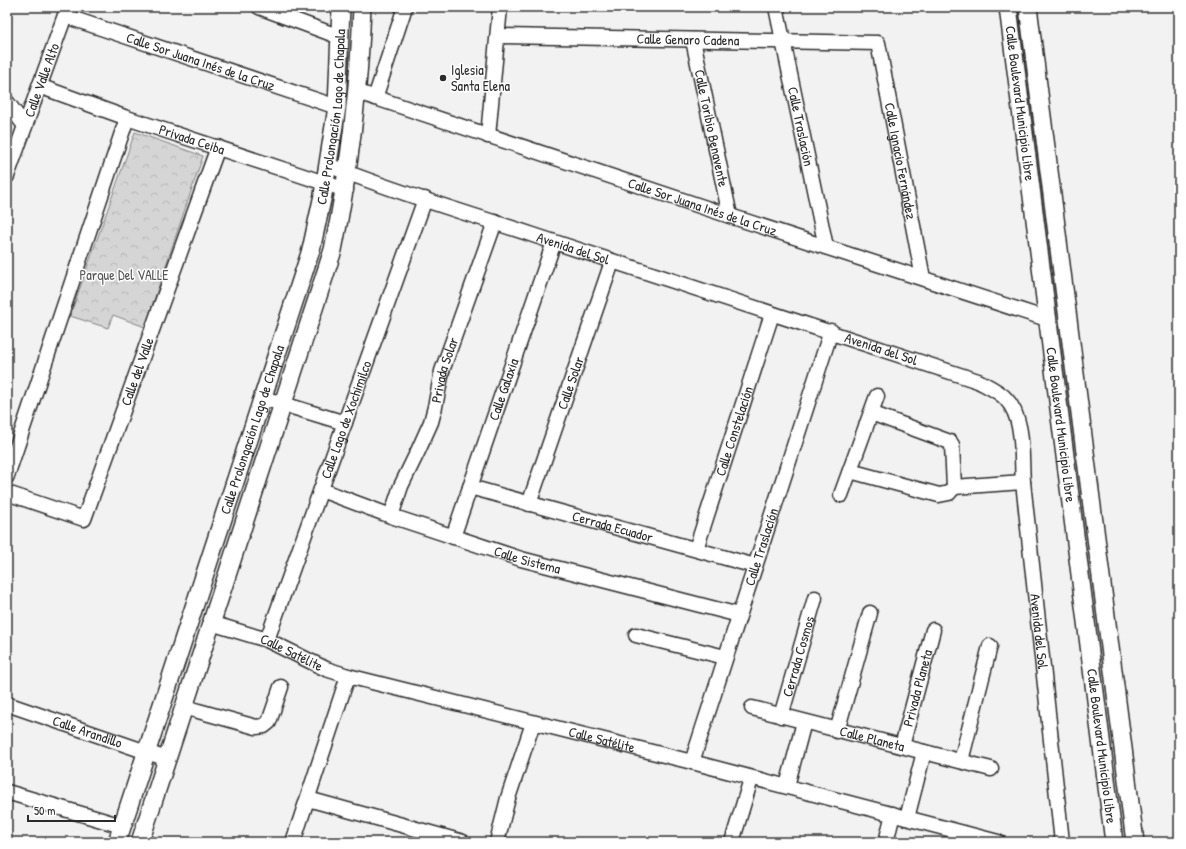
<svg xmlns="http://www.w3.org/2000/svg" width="1186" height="849" viewBox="0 0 1186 849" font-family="'Patrick Hand',sans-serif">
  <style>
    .park { fill: url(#park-crowns); stroke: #808080 }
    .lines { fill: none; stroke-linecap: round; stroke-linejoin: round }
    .minor-casing { stroke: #2b2b2b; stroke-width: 17 }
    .major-casing { stroke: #2b2b2b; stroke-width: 20 }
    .minor { stroke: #fff; stroke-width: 14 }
    .major { stroke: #fff; stroke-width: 17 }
    .poi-dot { fill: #2b2b2b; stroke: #fff; stroke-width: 1.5 }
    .labels { text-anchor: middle; stroke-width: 3; stroke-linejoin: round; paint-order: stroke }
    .street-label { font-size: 14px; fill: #2b2b2b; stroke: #fff }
    .poi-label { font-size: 14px; fill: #2b2b2b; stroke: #fff; text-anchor: start }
    .park-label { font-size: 14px; fill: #565656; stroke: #fff }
  </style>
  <defs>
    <pattern id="park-crowns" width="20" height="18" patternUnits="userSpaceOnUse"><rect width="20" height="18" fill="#d5d5d5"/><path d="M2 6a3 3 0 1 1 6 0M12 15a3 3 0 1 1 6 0" fill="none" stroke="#b7b7b7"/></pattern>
  </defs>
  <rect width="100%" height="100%" fill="#f2f2f2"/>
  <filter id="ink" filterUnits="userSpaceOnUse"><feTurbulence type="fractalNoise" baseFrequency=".025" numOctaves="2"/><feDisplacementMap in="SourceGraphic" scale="8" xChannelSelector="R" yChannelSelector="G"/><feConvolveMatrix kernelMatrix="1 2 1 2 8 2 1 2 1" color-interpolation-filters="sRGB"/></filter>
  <g filter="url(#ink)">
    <path class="park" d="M135,132L203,156L145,327L113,315L108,328L70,316Z"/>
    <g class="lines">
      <defs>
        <g id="minor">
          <path d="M259,7L340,37"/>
          <path id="s1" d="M776,7L826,247"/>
          <path id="s2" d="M65,16L337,107"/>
          <path id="s3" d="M498,36L878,43L923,278"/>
          <path id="s4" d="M693,40L730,216"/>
          <path id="s5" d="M39,86L127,118L346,190"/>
          <path id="s6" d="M358,92L730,216L1047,319"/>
          <path d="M375,98L405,7"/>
          <path d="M7,102L25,126"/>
          <path d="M488,136L500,7"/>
          <path id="s7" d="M328,165C394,192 464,212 533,235C681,284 830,331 978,381C987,386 999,391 1006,399C1025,419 1021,456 1023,482L1062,842"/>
          <path id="s8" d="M7,176L68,7"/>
          <path d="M263,398L345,423"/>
          <path d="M850,471L939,495L949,493L954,487L952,445L950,442L871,413"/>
          <path d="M7,476L127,118"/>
          <path id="s9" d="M470,487L755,566"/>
          <path d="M954,487L1023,482"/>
          <path id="s10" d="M321,490L391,516L521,559L739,615"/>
          <path id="s11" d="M7,493L84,519L218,147"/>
          <path d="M841,495L877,396"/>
          <path id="s12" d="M529,504L612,262"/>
          <path id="s13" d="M391,516L401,486L418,451L431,422L435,407L442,371L495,222"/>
          <path id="s14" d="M453,537L554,242"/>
          <path id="s15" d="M696,549L772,314"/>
          <path id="s16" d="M211,623L267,640L326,669L348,676L692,762L998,842"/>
          <path d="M636,635L725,657"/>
          <path id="s17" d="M267,640L425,199"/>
          <path id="s18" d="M7,704L167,759"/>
          <path d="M184,707L256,727L264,726L269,722L281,687"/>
          <path id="s19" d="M752,708L991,769"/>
          <path id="s20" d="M781,716L815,598"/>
          <path d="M837,731L870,613"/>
          <path id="s21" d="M902,746L933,630"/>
          <path d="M961,761L990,646"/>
          <path id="s22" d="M692,762L831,331"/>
          <path d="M787,786L804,722"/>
          <path d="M7,792L122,826"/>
          <path d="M308,799L463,842"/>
          <path d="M907,818L924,752"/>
          <path d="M293,842L348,676"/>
          <path d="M497,842L508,798L533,723"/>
          <path d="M732,842L751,779"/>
          <path d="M886,842L893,814"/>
        </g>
        <g id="major">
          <path id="s23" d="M1008,7L1114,842"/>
          <path d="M1028,7L1135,842"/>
          <path id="s24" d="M117,842L311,250L323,195L337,107L341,7"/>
          <path d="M140,842L333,250C350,168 359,90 362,7"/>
        </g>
      </defs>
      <use href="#minor" class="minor-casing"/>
      <use href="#major" class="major-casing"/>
      <use href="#minor" class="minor"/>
      <use href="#major" class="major"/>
    </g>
  </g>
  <circle class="poi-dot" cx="443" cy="78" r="4"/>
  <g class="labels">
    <g class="street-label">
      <text dy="5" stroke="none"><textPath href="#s3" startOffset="190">Calle Genaro Cadena</textPath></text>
      <text dy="5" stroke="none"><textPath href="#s2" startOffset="143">Calle Sor Juana Inés de la Cruz</textPath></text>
      <text dy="5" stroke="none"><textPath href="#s8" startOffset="102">Calle Valle Alto</textPath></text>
      <text dy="5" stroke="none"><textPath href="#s23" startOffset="97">Calle Boulevard Municipio Libre</textPath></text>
      <text dy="5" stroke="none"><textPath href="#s24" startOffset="758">Calle Prolongación Lago de Chapala</textPath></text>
      <text dy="5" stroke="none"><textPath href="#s1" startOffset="122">Calle Traslación</textPath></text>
      <text dy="5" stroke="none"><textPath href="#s4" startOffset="90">Calle Toribio Benavente</textPath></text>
      <text dy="5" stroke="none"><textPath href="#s5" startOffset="162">Privada Ceiba</textPath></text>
      <text dy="5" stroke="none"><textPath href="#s3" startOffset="500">Calle Ignacio Fernández</textPath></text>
      <text dy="5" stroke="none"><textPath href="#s6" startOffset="363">Calle Sor Juana Inés de la Cruz</textPath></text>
      <text dy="5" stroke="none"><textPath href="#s7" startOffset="259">Avenida del Sol</textPath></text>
      <text dy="5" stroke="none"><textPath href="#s7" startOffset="583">Avenida del Sol</textPath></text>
      <text dy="5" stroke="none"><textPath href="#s13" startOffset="156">Privada Solar</textPath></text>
      <text dy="5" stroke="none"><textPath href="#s11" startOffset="238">Calle del Valle</textPath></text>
      <text dy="5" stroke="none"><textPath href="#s12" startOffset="128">Calle Solar</textPath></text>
      <text dy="5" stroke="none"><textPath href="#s14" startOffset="156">Calle Galaxia</textPath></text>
      <text dy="5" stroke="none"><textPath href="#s17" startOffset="234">Calle Lago de Xochimilco</textPath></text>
      <text dy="5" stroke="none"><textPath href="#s23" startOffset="421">Calle Boulevard Municipio Libre</textPath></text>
      <text dy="5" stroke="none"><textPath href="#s24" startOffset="434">Calle Prolongación Lago de Chapala</textPath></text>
      <text dy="5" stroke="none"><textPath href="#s15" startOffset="124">Calle Constelación</textPath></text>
      <text dy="5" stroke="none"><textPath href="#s9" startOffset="148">Cerrada Ecuador</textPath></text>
      <text dy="5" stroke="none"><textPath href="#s22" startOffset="226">Calle Traslación</textPath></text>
      <text dy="5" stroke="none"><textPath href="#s10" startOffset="218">Calle Sistema</textPath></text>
      <text dy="5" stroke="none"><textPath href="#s7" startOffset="955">Avenida del Sol</textPath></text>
      <text dy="5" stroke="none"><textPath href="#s16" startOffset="86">Calle Satélite</textPath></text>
      <text dy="5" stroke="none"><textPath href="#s20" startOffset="62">Cerrada Cosmos</textPath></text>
      <text dy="5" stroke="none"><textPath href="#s21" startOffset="60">Privada Planeta</textPath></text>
      <text dy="5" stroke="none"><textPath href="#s18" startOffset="85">Calle Arandillo</textPath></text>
      <text dy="5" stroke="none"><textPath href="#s19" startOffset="124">Calle Planeta</textPath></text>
      <text dy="5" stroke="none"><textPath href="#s16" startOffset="409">Calle Satélite</textPath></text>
      <text dy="5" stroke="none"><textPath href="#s23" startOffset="745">Calle Boulevard Municipio Libre</textPath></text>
    </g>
    <g class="poi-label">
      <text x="451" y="75">Iglesia<tspan x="451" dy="16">Santa Elena</tspan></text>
    </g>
    <g class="park-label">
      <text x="124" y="280">Parque Del VALLE</text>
    </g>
  </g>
  <rect width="1186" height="849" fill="none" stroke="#fff" stroke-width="24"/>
  <rect x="12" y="12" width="1162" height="825" fill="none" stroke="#2b2b2b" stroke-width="1.5" filter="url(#ink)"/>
  <path d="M28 815v6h87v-6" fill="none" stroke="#2b2b2b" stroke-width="2"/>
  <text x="34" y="815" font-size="12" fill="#2b2b2b" stroke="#ffffff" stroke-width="3" paint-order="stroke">50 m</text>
</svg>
